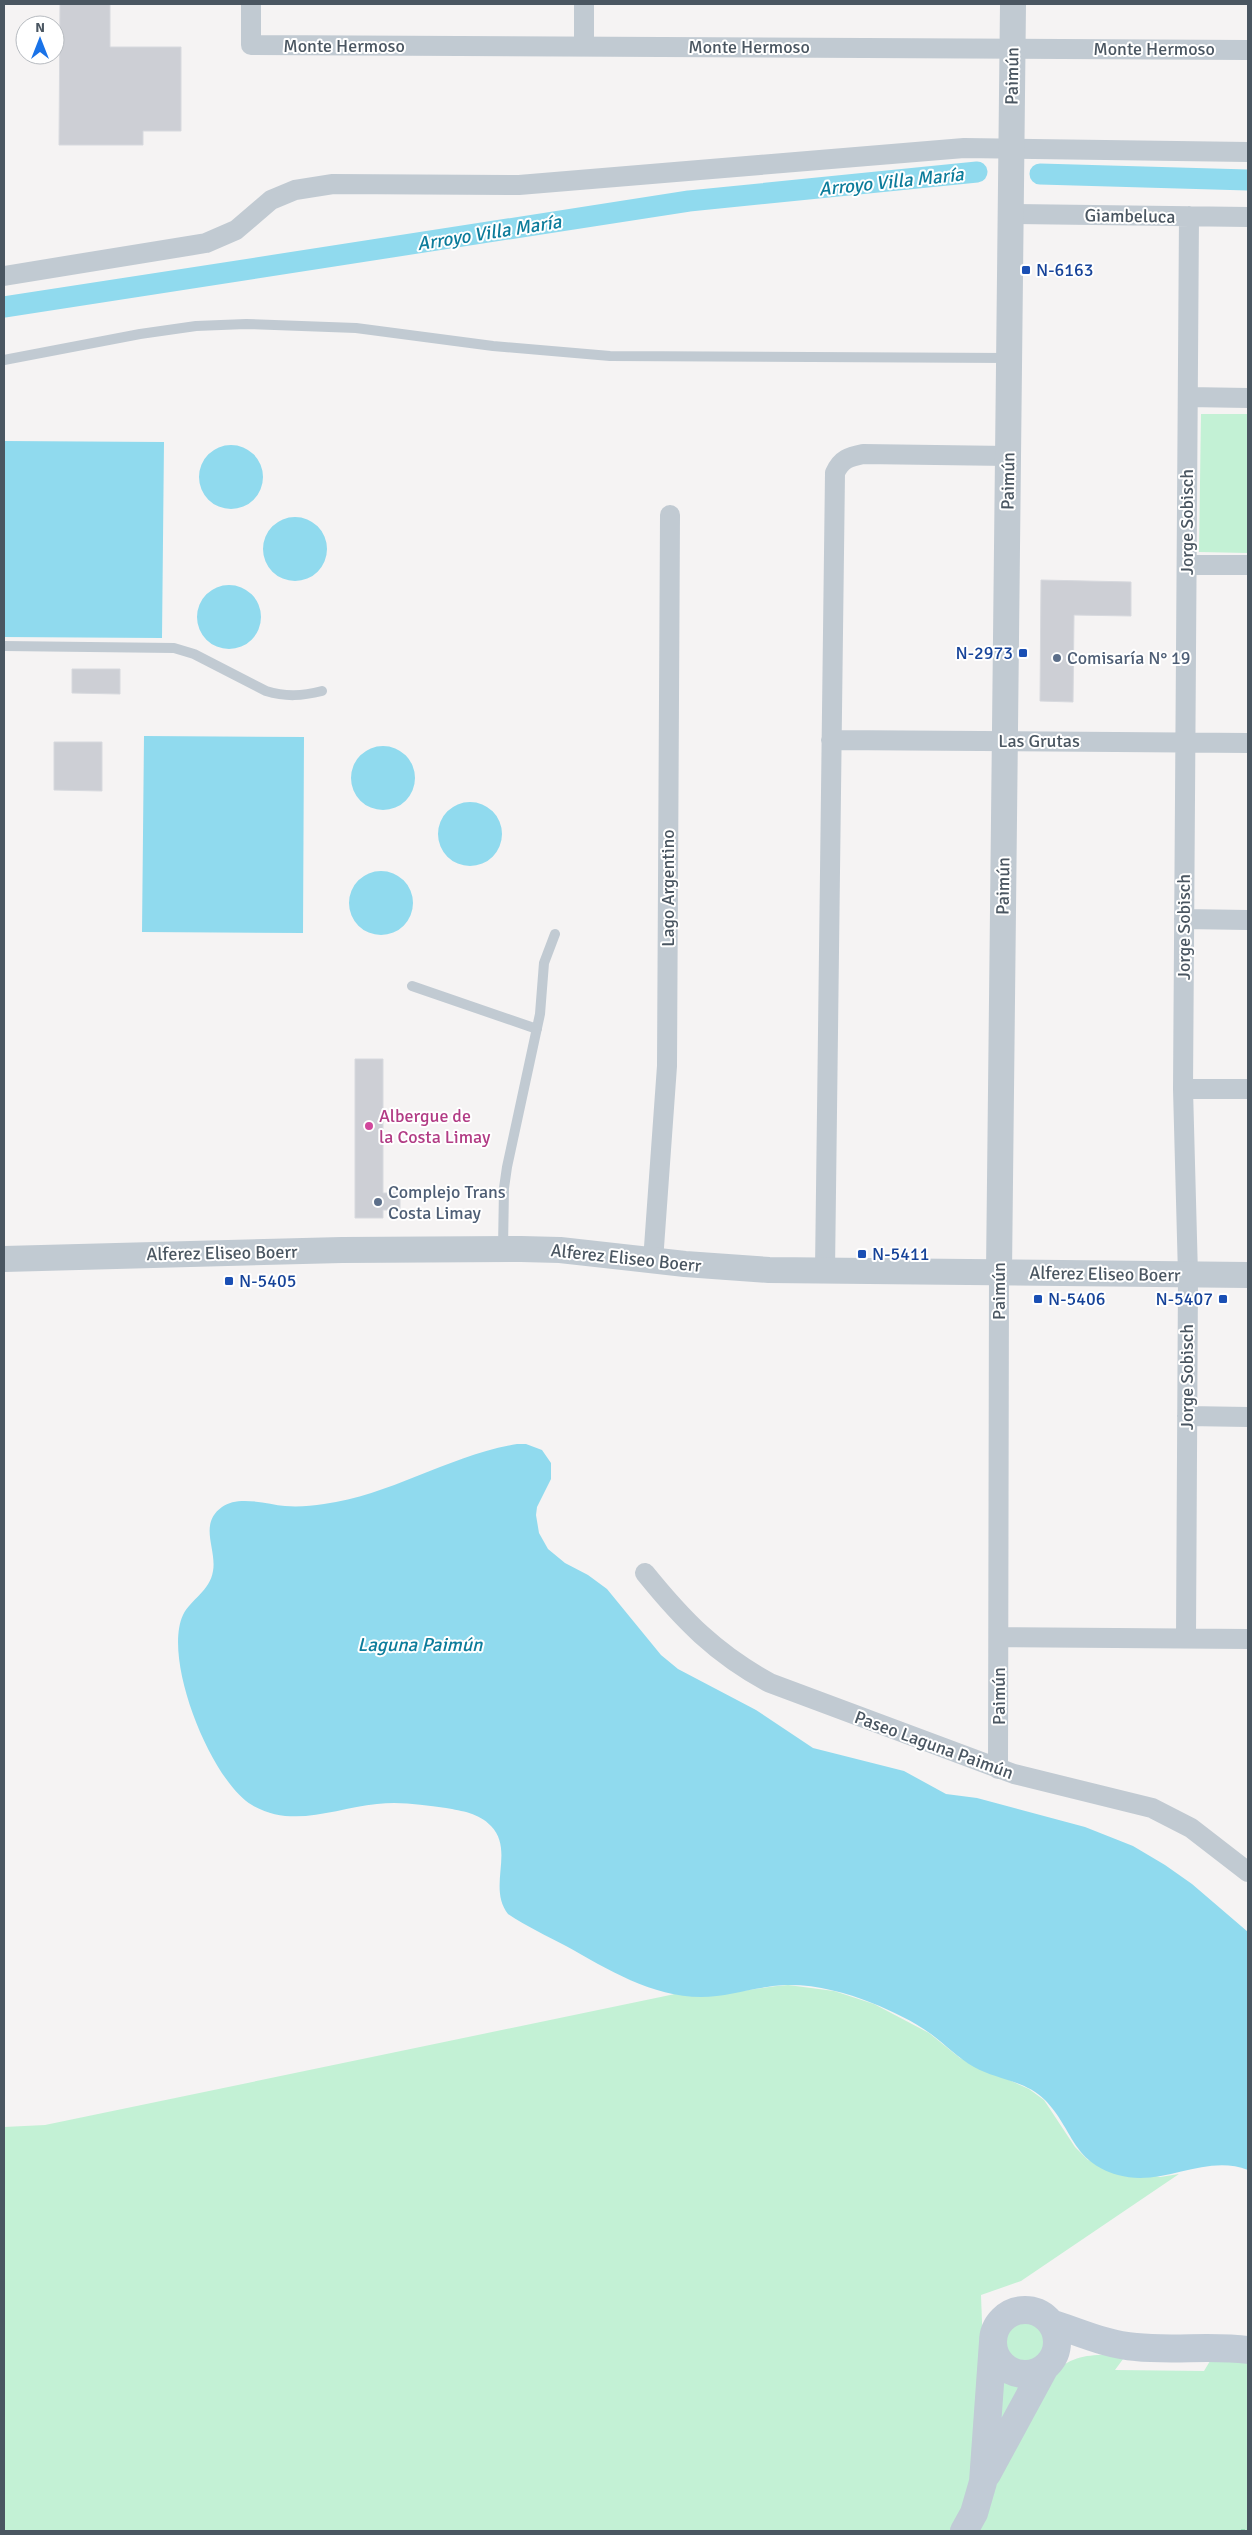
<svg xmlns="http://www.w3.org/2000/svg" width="1252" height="2535" viewBox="0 0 1252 2535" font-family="Signika,sans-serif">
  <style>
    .green { fill: #c3f1d5 }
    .water { fill: #90daee }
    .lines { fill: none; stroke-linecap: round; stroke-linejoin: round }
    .canal { stroke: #90daee; stroke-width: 21 }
    .building { fill: #cdcfd5; stroke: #d7d9de }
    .path { stroke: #7ad0a6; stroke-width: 3; stroke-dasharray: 4 2.5; stroke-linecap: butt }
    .service { stroke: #c1cad2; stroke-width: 10 }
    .minor { stroke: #c1cad2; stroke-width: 20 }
    .tertiary { stroke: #c1cad2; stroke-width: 26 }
    .secondary { stroke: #c1cbd6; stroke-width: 28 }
    .transit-dot { fill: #1a4fb4; stroke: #fff; stroke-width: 2 }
    .service-dot { fill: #5c6f8a; stroke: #fff; stroke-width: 2 }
    .hotel-dot { fill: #d1479c; stroke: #fff; stroke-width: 2 }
    .labels { text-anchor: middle; stroke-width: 4; stroke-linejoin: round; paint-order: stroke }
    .street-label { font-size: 18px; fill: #4a5661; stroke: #fff }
    .transit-label { font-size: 18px; fill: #164399; stroke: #fff; text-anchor: start }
    .service-label { font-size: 18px; fill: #4e5e75; stroke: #fff; text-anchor: start }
    .hotel-label { font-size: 18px; fill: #b23c85; stroke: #fff; text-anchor: start }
    .water-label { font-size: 19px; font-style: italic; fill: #0c7c9b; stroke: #fff }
  </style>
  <rect width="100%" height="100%" fill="#f5f3f3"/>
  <path class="green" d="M1201,414H1248V553L1199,552Z
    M788,1985L834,1991L874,2004L929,2033L960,2058L1029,2089L1044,2100L1075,2147L1088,2160L1160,2177L1179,2174L1021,2281L981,2295L983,2349L977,2468L953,2531H4V2127L45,2125L675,1994C714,1999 749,1988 788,1985Z
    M1002 2342a23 23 0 1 1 46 0a23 23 0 1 1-46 0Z
    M1126,2355L1115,2370L1204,2371L1213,2356L1248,2360V2531H974L998,2480L1055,2372C1076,2352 1099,2355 1126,2355Z
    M998,2369L1012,2378L1032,2380L990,2457Z"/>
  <path class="water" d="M4,441L164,442L162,638L4,637Z
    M199 477a32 32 0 1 1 64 0a32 32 0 1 1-64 0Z
    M263 549a32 32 0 1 1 64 0a32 32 0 1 1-64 0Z
    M197 617a32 32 0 1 1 64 0a32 32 0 1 1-64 0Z
    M144,736L304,737L303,933L142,932Z
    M351 778a32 32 0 1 1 64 0a32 32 0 1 1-64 0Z
    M438 834a32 32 0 1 1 64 0a32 32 0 1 1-64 0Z
    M349 903a32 32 0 1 1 64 0a32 32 0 1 1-64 0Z
    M517,1444H526L542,1450L551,1463V1479L537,1507L536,1515L539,1533L548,1549L565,1563L588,1575L607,1589L661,1655L678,1669L756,1710L813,1748L904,1771L946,1794L977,1798L1085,1827L1133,1846L1165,1865L1192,1884L1248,1932V2170C1205,2153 1163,2188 1118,2175C1071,2161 1074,2130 1045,2100C1025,2080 997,2080 974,2067C958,2058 946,2045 931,2034C913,2021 892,2011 872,2003C839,1990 802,1981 767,1987C745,1990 723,1997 701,1997C652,1997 607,1969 566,1946C547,1936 526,1926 508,1914C487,1887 515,1851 491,1826C479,1813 462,1811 446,1808C423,1805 400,1801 377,1804C335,1808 293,1829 252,1805C212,1782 162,1660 183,1615C191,1599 210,1591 213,1571C217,1549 198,1524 222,1507C238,1495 266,1504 285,1506C298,1507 311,1506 324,1504C391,1495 450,1455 517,1444Z"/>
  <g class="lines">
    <path class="canal" d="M1040,174L1248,180
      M4,307L689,201L977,172"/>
  </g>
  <path class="building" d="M60,4H110V47H181V131H143V145H59Z
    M1041,580L1131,582V616L1074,615L1073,702L1040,701Z
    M72,669H120V694L72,693Z
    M54,742H102V791L54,790Z
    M355,1059H383V1193H400V1210H383V1218H355Z"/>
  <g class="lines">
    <path class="path" d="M1241,2531H1248"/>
    <path class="service" d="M4,360L140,334L196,326L246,324L356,328L493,346L610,356L1008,358
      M4,646L174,648L194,654L266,691C286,697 302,696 322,691
      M412,986L537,1029
      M503,1248L504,1188L507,1167L540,1014L544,963L555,934"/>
    <path class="minor" d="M251,4V45L1248,50
      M584,46V4
      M1011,214L1248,217
      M4,276L206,243L236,230L271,200L295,190L333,184L519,185L964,148L1248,152
      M1188,397L1248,398
      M1187,565H1248
      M831,740L1248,743
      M1184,919L1248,920
      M1183,1089H1248
      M653,1261L667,1066L670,515
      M825,1271L835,473C841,459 849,457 863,454L1008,456
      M1187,1416L1248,1417
      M645,1573C683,1620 716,1654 770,1683L1014,1774L1152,1808L1191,1828L1248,1872
      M999,1637L1248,1639
      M1186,1638L1188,1275L1183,1089L1189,216
      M998,1769L999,1272"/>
    <path class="tertiary" d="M4,1259L342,1250L521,1249L560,1250L685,1264L769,1270L1248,1275
      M999,1272L1013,4"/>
    <path class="secondary" d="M993 2342a32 32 0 1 1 64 0a32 32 0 1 1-64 0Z
      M1051,2323C1079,2332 1107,2345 1136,2347C1174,2351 1211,2345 1248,2350
      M987,2474L1045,2367
      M964,2531L974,2513L983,2482L993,2342"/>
  </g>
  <g class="transit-dot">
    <rect x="1021" y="265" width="10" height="10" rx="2.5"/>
    <rect x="1018" y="648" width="10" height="10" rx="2.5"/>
    <rect x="857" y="1249" width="10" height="10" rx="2.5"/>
    <rect x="224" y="1276" width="10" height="10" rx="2.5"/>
    <rect x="1033" y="1294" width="10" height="10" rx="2.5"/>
    <rect x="1218" y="1294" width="10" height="10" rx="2.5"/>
  </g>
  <g class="service-dot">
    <circle cx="1057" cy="658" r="5"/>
    <circle cx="378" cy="1202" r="5"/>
  </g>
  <circle class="hotel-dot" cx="369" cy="1126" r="5"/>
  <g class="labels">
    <g class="street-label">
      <text x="344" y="52">Monte Hermoso</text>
      <text x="749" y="53">Monte Hermoso</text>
      <text x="1154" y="55">Monte Hermoso</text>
      <text transform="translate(1012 76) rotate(-89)" y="6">Paimún</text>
      <text transform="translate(1130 216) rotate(1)" y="6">Giambeluca</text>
      <text transform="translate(1008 481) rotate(-89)" y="6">Paimún</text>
      <text transform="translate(1187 522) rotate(-90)" y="6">Jorge Sobisch</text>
      <text x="1039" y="747">Las Grutas</text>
      <text transform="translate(1003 886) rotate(-89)" y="6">Paimún</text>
      <text transform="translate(668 888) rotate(-90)" y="6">Lago Argentino</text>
      <text transform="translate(1184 927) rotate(-90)" y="6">Jorge Sobisch</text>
      <text transform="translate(222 1253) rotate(-1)" y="6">Alferez Eliseo Boerr</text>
      <text transform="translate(626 1258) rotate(6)" y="6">Alferez Eliseo Boerr</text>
      <text transform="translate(1105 1274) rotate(1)" y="6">Alferez Eliseo Boerr</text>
      <text transform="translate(999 1291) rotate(-90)" y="6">Paimún</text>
      <text transform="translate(1187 1377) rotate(-90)" y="6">Jorge Sobisch</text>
      <text transform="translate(999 1696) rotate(-90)" y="6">Paimún</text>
      <text transform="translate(934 1745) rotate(20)" y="6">Paseo Laguna Paimún</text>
    </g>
    <g class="transit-label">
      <text x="1036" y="276">N-6163</text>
      <text x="1013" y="659" text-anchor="end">N-2973</text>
      <text x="872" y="1260">N-5411</text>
      <text x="239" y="1287">N-5405</text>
      <text x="1048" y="1305">N-5406</text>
      <text x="1213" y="1305" text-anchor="end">N-5407</text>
    </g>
    <g class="service-label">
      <text x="1067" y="664">Comisaría N° 19</text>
      <text x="388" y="1198">Complejo Trans<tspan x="388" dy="21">Costa Limay</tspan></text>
    </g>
    <g class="hotel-label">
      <text x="379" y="1122">Albergue de<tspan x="379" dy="21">la Costa Limay</tspan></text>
    </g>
    <g class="water-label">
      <text transform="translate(891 181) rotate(-6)" y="7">Arroyo Villa María</text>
      <text transform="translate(489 232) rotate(-9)" y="7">Arroyo Villa María</text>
      <text x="420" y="1651">Laguna Paimún</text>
    </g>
  </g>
  <rect width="1252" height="2535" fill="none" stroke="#4a5661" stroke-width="10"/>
  <g transform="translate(40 40)"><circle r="24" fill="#ffffff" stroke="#b7bbc0"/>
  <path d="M0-4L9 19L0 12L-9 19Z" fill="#1a73e8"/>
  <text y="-8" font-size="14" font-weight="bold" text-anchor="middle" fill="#4a5661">N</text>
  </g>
</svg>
